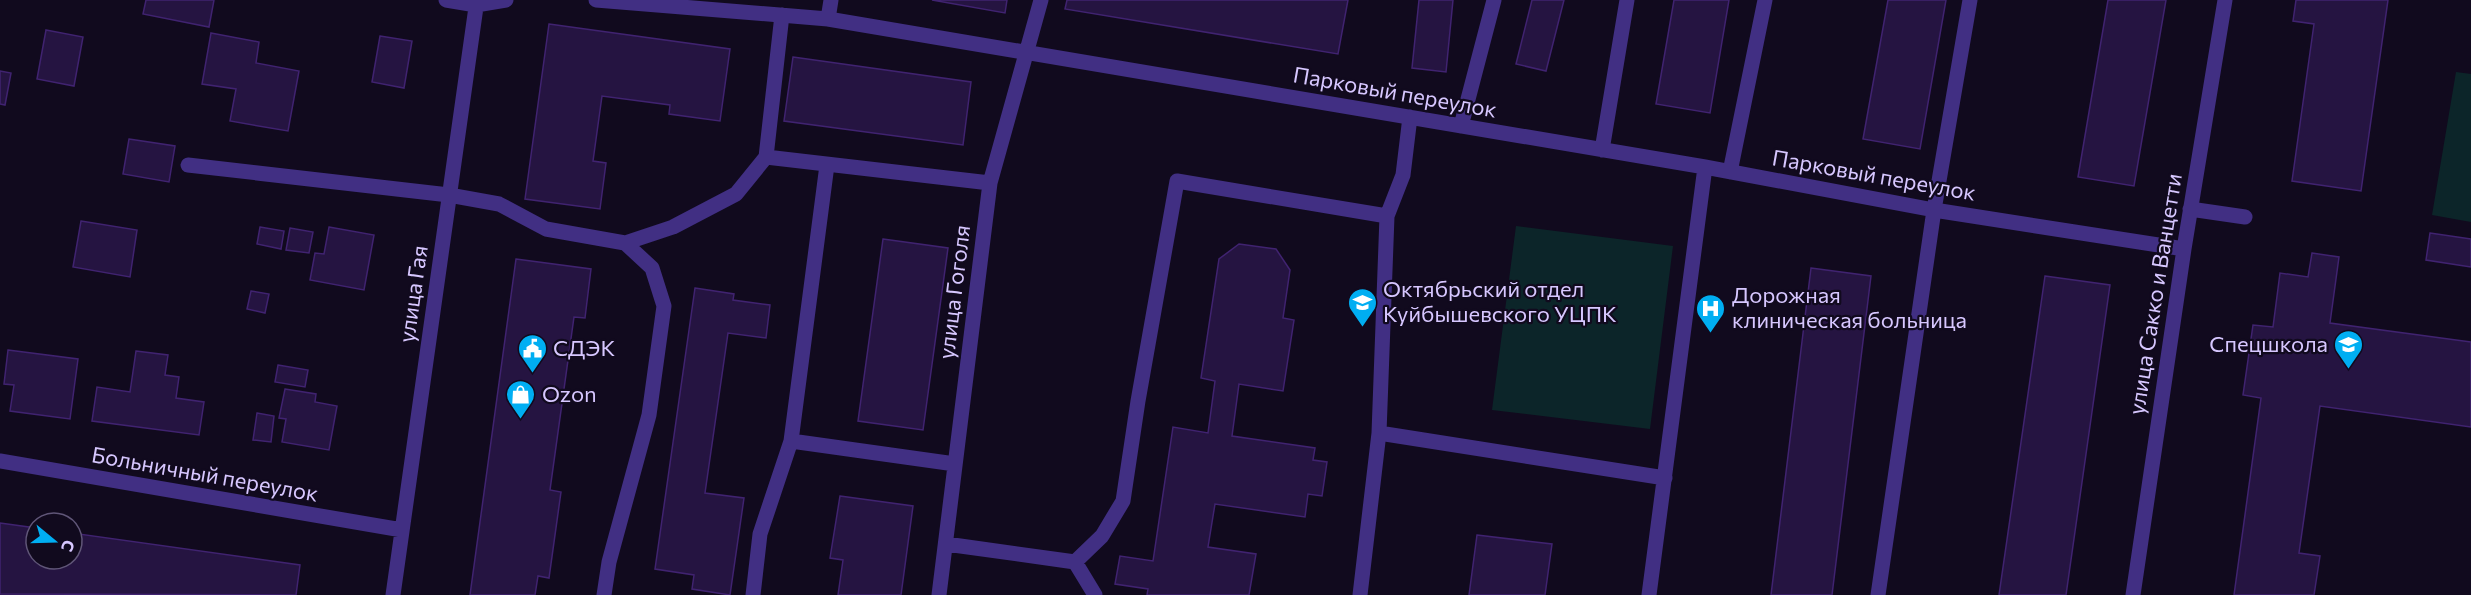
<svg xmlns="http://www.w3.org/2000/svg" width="2471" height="595" viewBox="0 0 2471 595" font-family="Commissioner,sans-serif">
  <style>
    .green { fill: #0c2529 }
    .building { fill: #251441; stroke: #402370; stroke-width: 1.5 }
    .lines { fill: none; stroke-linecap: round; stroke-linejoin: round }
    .minor { stroke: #412f83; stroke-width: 15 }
    .labels { text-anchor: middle; stroke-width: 4.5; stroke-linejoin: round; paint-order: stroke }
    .street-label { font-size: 22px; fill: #d7c7ff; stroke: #110a1e }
    .poi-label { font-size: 22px; fill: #d7c7ff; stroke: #110a1e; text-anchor: start }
  </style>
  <rect width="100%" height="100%" fill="#110a1e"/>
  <path class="green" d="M2456,72L2471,74V222L2432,215Z
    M1516,226L1673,246L1650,429L1492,410Z"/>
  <path class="building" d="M146,0H214L209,27L143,14Z
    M932,0H1007L1005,13Z
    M1067,0H1348L1338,54L1065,9Z
    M1419,0H1453L1446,72L1412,68Z
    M1532,0H1564L1546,71L1516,64Z
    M1674,0H1729L1710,113L1656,104Z
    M1888,0H1946L1920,149L1863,139Z
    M2108,0H2166L2134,186L2078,177Z
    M2296,0H2388L2361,191L2292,181L2314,24L2293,21Z
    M549,24L730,49L720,121L669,114L670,105L602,96L593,161L606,163L600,209L525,199Z
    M46,30L83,37L74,86L37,79Z
    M211,33L259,42L256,63L299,71L288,131L230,121L236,89L202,84Z
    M380,36L412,41L404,88L372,82Z
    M793,57L971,82L963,145L784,121Z
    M0,71L11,73L5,105L0,104Z
    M129,139L175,146L169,182L123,174Z
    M81,221L137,230L130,277L73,267Z
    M260,227L284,231L281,249L257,244Z
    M329,227L374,235L364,290L310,280L315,253L324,254Z
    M290,228L313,232L309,253L286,250Z
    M2430,233L2471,239V267L2426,260Z
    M883,239L948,248L923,430L858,421Z
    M1239,244L1276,249L1290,270L1283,318L1294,320L1283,391L1239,384L1232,436L1315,448L1313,460L1327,462L1322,496L1308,494L1305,517L1215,504L1208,547L1256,554L1249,595H1147L1148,589L1115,584L1120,556L1153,561L1173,427L1208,433L1215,381L1201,378L1219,259Z
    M2312,253L2339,257L2330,323L2471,342V427L2320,406L2299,553L2320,556L2314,595H2234L2261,398L2243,395L2253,325L2273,327L2280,273L2308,277Z
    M516,259L591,269L585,318L574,317L550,490L561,492L549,578L538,576L535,595H470Z
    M1811,268L1871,276L1832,595H1771Z
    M2045,276L2110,285L2066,595H1999Z
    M695,288L734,294L733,300L770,305L766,338L728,333L705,493L744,498L730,595L692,589L694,575L655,569Z
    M251,291L269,294L265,313L247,309Z
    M8,350L78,359L70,419L10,411L14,385L4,384Z
    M136,351L168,355L165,375L179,377L176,398L204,402L199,435L92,421L97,387L130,392Z
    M278,365L308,370L305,387L275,382Z
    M285,389L316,394L315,402L337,406L329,450L282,442L286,419L279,418Z
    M257,413L274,416L271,442L253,440Z
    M840,496L913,506L901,595H838L843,560L830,558Z
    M0,523L36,528V559H72V533L300,565L296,595L0,594Z
    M1477,535L1552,544L1545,595H1469Z"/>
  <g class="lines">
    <path class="minor" d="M446,0L476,5L506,0
      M596,0L828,19L1705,167L1934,210L2184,249
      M828,19L831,0
      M1461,126L1494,0
      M1602,150L1627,0
      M766,157L990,183
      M188,165L449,195L499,204L546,229L625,243L652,268L664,306L649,415L609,562L604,595
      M1730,172L1765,0
      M2190,209L2245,217
      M625,243L673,227L736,194L766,157L782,15
      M1379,433L1665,478
      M791,441L955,464
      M0,461L402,530
      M946,544L1075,562L1102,536L1123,501L1138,401L1177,181L1387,216L1403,175L1410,117
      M1075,562L1095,595
      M393,595L477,0
      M753,595L760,534L791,441L827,165
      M939,595L990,183L1041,0
      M1360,595L1379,433L1387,216
      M1649,595L1705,167
      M1878,595L1934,210L1970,0
      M2133,595L2184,249L2225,0"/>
  </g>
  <defs>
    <symbol id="university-pin" viewBox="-11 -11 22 30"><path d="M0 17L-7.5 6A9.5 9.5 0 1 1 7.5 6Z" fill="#00aef2" stroke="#110a1e"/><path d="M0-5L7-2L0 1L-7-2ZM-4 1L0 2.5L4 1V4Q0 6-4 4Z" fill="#fff"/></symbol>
    <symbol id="hospital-pin" viewBox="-11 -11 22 30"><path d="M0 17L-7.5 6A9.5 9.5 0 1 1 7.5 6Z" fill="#00aef2" stroke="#110a1e"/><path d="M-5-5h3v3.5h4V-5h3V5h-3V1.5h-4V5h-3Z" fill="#fff"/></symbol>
    <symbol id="school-pin" viewBox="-11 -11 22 30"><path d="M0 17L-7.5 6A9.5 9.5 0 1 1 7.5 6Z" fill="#00aef2" stroke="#110a1e"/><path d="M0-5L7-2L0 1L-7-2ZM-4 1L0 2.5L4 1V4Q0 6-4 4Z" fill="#fff"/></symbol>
    <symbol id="civic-pin" viewBox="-11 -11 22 30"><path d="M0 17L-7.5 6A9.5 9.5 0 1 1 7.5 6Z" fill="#00aef2" stroke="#110a1e"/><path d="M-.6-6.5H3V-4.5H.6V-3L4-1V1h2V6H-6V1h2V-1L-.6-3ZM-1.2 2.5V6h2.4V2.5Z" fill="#fff"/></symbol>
    <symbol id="shop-pin" viewBox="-11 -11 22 30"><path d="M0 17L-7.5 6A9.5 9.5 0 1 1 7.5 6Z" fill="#00aef2" stroke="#110a1e"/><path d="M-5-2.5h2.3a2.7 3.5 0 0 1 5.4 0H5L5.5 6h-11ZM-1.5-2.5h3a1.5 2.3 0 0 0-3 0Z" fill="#fff"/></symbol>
  </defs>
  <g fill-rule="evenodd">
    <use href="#university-pin" x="1346" y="286" width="33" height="45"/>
    <use href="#hospital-pin" x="1694" y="292" width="33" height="45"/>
    <use href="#school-pin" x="2332" y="328" width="33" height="45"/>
    <use href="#civic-pin" x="516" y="332" width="33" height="45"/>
    <use href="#shop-pin" x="504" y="378" width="33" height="45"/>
  </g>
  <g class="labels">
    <g class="street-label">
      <text transform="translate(1395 92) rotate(10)" y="8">Парковый переулок</text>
      <text transform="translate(1874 175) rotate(10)" y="8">Парковый переулок</text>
      <text transform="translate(954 292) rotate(-83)" y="8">улица Гоголя</text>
      <text transform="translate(413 294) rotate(-82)" y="8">улица Гая</text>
      <text transform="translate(2155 294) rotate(-81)" y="8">улица Сакко и Ванцетти</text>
      <text transform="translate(205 474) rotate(10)" y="8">Больничный переулок</text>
    </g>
    <g class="poi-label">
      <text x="1383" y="297">Октябрьский отдел<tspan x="1383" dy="25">Куйбышевского УЦПК</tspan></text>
      <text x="1732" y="303">Дорожная<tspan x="1732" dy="25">клиническая больница</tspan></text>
      <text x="2328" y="352" text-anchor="end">Спецшкола</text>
      <text x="553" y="356">СДЭК</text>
      <text x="542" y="402">Ozon</text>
    </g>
  </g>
  <g transform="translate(54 541) rotate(109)"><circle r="28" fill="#110a1e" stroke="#605678" stroke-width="1.5"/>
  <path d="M0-4.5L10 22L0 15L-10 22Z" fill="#00aef2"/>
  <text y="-9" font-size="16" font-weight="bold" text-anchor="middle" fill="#d7c7ff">С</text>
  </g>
</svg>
